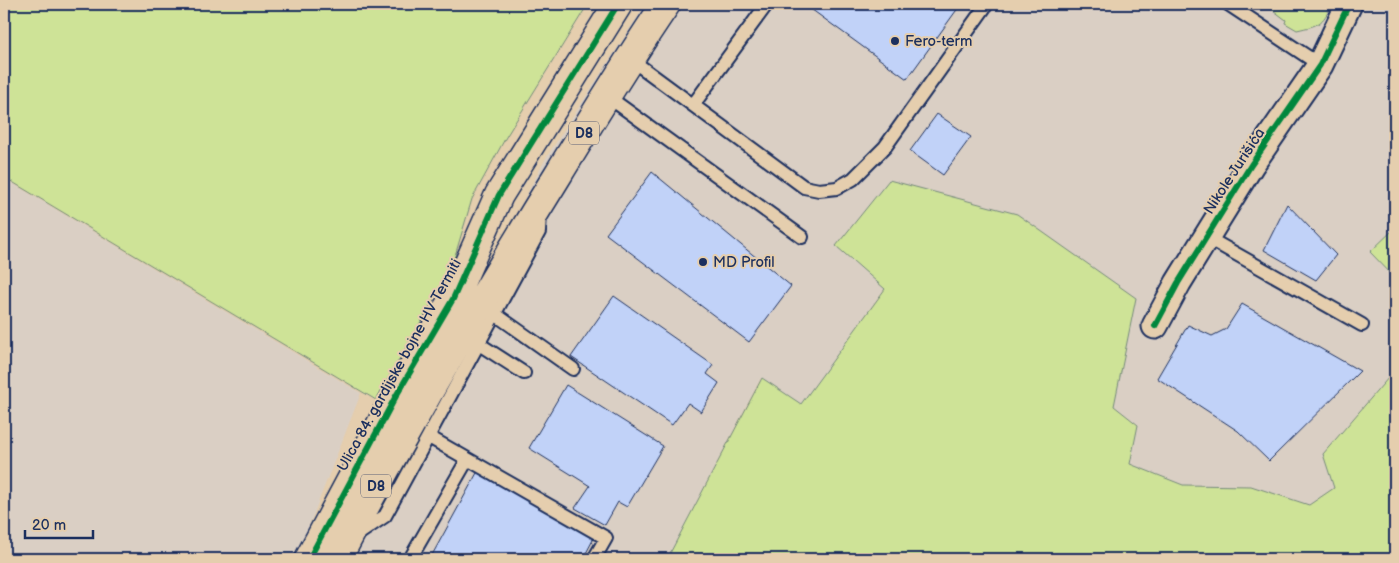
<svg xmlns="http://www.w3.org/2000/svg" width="1399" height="563" viewBox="0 0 1399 563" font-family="'Balsamiq Sans',sans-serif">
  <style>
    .built { fill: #dacfc4 }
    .green { fill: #cee397; stroke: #74897a }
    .building { fill: #c1d2f8; stroke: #1b2f5e }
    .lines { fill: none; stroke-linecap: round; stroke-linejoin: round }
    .lane-casing { stroke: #1b2f5e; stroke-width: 16 }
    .street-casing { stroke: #1b2f5e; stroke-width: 29 }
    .primary-casing { stroke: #1b2f5e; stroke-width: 31 }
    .lane { stroke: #e5ceae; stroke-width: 12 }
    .street { stroke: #e5ceae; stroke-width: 25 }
    .primary { stroke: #e5ceae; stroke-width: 28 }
    .cycleway-casing { stroke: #e5ceae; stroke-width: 9 }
    .cycleway { stroke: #00873e; stroke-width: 6 }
    .poi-dot { fill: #1b2f5e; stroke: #e5ceae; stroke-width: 2 }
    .labels { text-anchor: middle; stroke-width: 4; stroke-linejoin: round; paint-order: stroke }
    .shield { fill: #e5ceae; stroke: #585f76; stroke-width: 1 }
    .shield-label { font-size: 14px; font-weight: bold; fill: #1b2f5e }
    .poi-label { font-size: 15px; fill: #1b2f5e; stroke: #e5ceae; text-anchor: start }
    .street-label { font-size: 15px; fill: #1b2f5e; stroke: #e5ceae }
  </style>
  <rect width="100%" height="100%" fill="#e5ceae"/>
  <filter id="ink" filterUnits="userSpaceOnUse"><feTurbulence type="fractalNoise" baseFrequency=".02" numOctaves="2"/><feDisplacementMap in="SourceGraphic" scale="10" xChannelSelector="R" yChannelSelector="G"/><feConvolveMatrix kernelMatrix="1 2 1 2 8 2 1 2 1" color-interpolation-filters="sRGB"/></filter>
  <g filter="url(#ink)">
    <path class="built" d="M646,4H1395V370L1323,454L1334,488L1309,505L1251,486L1183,485L1129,464L1138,425L1114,406L1136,298L885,288L801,405L761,378L667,559H335L546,158Z
      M4,178L361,393L296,559H4Z"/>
    <path class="green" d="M4,4H588L506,137L472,199L451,269L376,400L4,177Z
      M1265,4H1332C1322,25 1319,25 1297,30L1285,23L1286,20Z
      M889,180L1017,214L1136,298L1114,406L1138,425L1130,464L1183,485L1251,486L1309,505L1334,488L1323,454L1395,370V559H667L762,378L801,404L885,289L836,246Z
      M1395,228V278L1370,252Z"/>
    <path class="building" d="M804,4H961L907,79Z
      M937,114L971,137L943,175L910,151Z
      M652,172L791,286L749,342L606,234Z
      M1287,204L1336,255L1316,280L1264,250Z
      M614,296L713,365L707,374L719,383L701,412L688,403L672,425L571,357Z
      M1242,304L1360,371L1269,461L1238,431L1157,378L1188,325L1212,336L1226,329Z
      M566,385L663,446L627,507L618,502L605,525L575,508L590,486L529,448Z
      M478,471L595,536L583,559H435L431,557Z"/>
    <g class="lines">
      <defs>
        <path id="lane" d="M1228,4L1320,65
          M629,58L804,187L819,190L837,188L853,179L885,147L987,4
          M607,96L802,237
          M693,105L767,4
          M1206,237L1362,325
          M495,314L573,369
          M479,344L524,373
          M429,437L606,538L594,559
          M357,535L385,516L539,232L540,214
          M410,559L467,460"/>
        <path id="street" d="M1155,326L1178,283L1251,165L1320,65L1349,4"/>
        <path id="primary" d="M309,559L396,396L453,299L499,195L618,4
          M337,559C406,428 481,299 559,173C594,116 628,59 666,4"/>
      </defs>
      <use href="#lane" class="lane-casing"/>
      <use href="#street" class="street-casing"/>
      <use href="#primary" class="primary-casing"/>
      <use href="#lane" class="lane"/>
      <use href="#street" class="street"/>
      <use href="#primary" class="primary"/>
      <defs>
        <path id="cycleway" d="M1155,326L1178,283L1251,165L1320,65L1349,4
          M309,559L396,396L453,299L499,195L618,4"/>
      </defs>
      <use href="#cycleway" class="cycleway-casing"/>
      <use href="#cycleway" class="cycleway"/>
    </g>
  </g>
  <g class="poi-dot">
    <circle cx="895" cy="41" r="5"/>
    <circle cx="703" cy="262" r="5"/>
  </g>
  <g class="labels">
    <g class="shield">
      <rect x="569" y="121.5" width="30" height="23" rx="4"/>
      <rect x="361" y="474.5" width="30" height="23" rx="4"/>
    </g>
    <g class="shield-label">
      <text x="584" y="138">D8</text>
      <text x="376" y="491">D8</text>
    </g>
    <g class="poi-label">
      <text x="905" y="46">Fero-term</text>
      <text x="713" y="267">MD Profil</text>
    </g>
    <g class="street-label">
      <text transform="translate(1234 171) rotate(-57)" y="5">Nikole Jurišića</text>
      <text transform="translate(399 365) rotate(-61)" y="5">Ulica 84. gardijske bojne HV Termiti</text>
    </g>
  </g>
  <rect width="1399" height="563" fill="none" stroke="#e5ceae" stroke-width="20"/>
  <rect x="10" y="10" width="1379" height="543" fill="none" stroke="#1b2f5e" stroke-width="2" filter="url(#ink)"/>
  <path d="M25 530v8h68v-8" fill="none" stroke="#1b2f5e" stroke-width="2.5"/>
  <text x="32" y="530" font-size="15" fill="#1b2f5e" stroke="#e5ceae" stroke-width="4" paint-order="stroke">20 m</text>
</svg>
